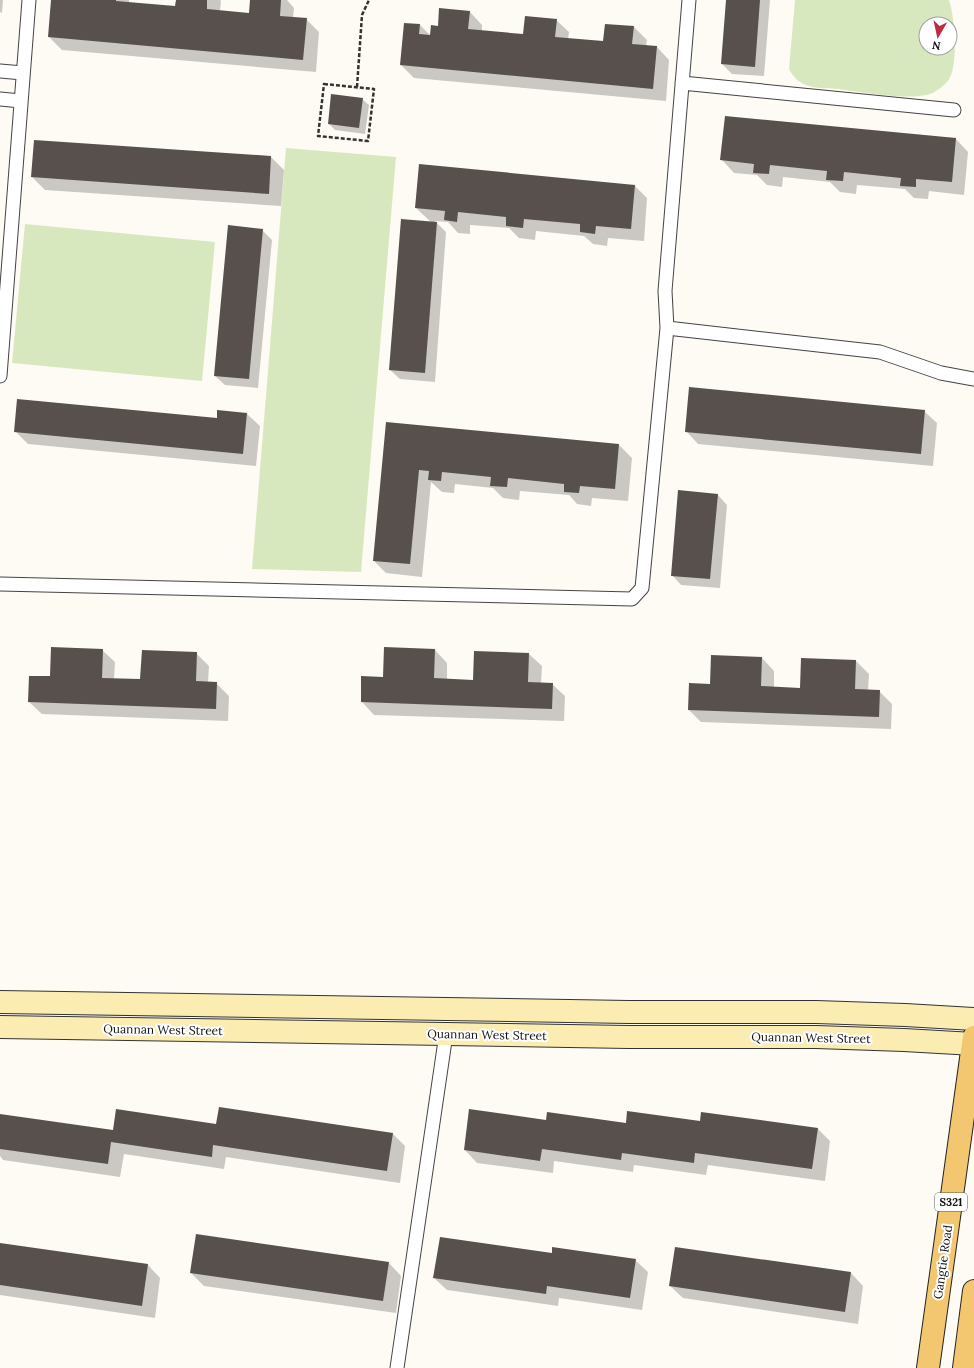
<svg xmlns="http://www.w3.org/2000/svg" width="974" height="1368" viewBox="0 0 974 1368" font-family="Lora,serif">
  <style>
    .green { fill: #d8e8be; fill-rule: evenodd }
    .shadow { fill: #0003 }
    .building { fill: #58504d }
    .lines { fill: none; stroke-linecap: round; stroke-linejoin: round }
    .service-casing { stroke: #434343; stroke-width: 15 }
    .secondary-casing { stroke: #323232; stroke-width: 24 }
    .primary-casing { stroke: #212121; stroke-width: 24 }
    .path { stroke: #323232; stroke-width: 2.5; stroke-dasharray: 4 2; stroke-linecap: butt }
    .service { stroke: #fff; stroke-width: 13 }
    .secondary { stroke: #fbedb2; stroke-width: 22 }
    .primary { stroke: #f2c770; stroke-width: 22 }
    .labels { text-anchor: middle; stroke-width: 4; stroke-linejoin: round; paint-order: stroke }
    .shield { fill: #fff; stroke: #585858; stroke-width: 1 }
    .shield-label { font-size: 11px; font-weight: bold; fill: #101010 }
    .street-label { font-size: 12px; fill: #101010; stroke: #fff }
  </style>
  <rect width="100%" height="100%" fill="#fefbf4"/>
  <path class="green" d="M795,0H949C955,18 959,66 948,81C945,84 940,89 936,91C921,103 860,92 839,89C830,88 818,89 809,86C799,83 793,77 789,69ZM926,24H950V48H926Z
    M286,148L396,157L361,572L252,569Z
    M25,224L215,242L202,381L12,363Z"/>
  <path class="shadow" d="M0,0H3L2,13L0,12Z
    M52,0H129V3L176,7L177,0H220L221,1L220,11L250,14L251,0H287L294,8L293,18L306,19L319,32L316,72L62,50L49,37Z
    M727,0H770L764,76L732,74L722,64Z
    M470,12L482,25V31L524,35L556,20L569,32L568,39L604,42L605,25L634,27L647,40L646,46L657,47L669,60L666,101L414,78L401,65L420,25L431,36L438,27Z
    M362,99L369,105L365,134L335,130L329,124Z
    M956,139L968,152L964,195L929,191L928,199L914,198L905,189L857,185L856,194L840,192L830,182L783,177L782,187L767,185L757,175L734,173L722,160Z
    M271,157L284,170L281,206L45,190L32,177Z
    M635,186L647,198L644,241L608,238L607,246L593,244L584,236L536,231L535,240L519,238L509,228L470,225V234L458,233L448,222L435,221L446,232L435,382L400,379L390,370L431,222L416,208Z
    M262,230L272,240L258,388L225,385L215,376Z
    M924,411L937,423L933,466L698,444L686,431Z
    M247,414L260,426L256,466L28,444L15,431L217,419Z
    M387,423L619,445L632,458L628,501L592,498L591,506L577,504L569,495L520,491L519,500L503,498L493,488L455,484L454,493L442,492L431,482L422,577L386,573L374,561Z
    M718,495L727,505L720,588L681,585L672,575Z
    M102,650L115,662L114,679L141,680L196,653L209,666L208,683H216L229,696L228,721L42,714L29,702L51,677Z
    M435,650L447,663V680L474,681L529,654L542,666L541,683L552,684L565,696L564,721L374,715L362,702Z
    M762,658L774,671V688L801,689L802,659L856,661L869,674L868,691H879L892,704L891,729L701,722L689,710Z
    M0,1115L114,1131L393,1134L405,1146L400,1183L226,1157L224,1169L124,1154L120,1177L3,1160L0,1156Z
    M547,1121L818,1129L830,1141L825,1181L708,1165L706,1175L634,1165L633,1172L554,1161L553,1173L477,1163L465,1150Z
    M0,1244L148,1265L160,1278L155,1318L0,1295Z
    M552,1254L635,1260L648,1272L642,1310L559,1298L558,1306L447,1290L434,1278Z
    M389,1263L401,1276L396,1313L204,1286L191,1273Z
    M851,1273L863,1286L858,1324L683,1298L670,1286Z"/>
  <path class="building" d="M51,0H116V1L175,6L176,0H207V9L249,13L250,0H281L280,16L307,18L303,60L48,37Z
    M726,0H760L755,67L721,64Z
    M439,8L470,11L468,29L523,34L525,16L557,19L555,37L603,41L605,24L634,26L632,44L657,46L653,89L400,65L404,23L420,24L419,34L430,35L431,25L438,26Z
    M331,94L363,98L359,128L328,124Z
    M725,116L956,138L952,182L916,179V187L900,186L901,178L844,172L843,181L826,180L827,171L770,165L769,174L753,173L754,164L720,160Z
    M34,140L271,156L269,194L31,177Z
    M419,164L635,185L631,229L596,226L595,234L580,232V224L524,219L523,228L506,226V217L458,212L457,222L444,220L445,211L415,208Z
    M401,219L437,222L425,373L389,370Z
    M228,225L263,229L249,379L214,376Z
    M689,387L925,410L921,454L685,432Z
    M17,399L217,418V410L247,413L243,454L14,432Z
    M386,422L619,444L615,489L580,486L579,493L564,492V484L508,478L507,487L490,486L491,477L442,472L441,481L428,480L429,471L419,470L410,564L373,561Z
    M678,490L718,494L710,579L671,576Z
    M51,647L103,649L102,678L140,679L142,650L197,652L196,681L217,682L216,709L28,702L29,676H50Z
    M384,647L435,649L434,678L473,680L474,651L529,653L528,682L553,683L552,709L361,702V676L383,677Z
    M711,655L762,657L761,686L800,688L801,658L856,660L855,689L880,690L879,717L688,710L689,683L710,684Z
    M219,1107L393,1133L387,1171L213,1145L212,1157L111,1142L108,1164L0,1149V1114L113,1130L116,1109L216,1124Z
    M469,1109L546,1120L547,1112L626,1123L627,1111L700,1121L701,1112L818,1128L812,1169L695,1153L694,1163L622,1153L621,1160L542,1149L540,1161L464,1150Z
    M196,1234L389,1262L383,1301L190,1273Z
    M440,1237L552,1253V1247L636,1259L630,1298L547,1286L546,1294L433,1278Z
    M0,1243L148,1264L142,1306L0,1285Z
    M675,1247L851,1272L845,1312L669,1286Z"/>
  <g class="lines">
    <defs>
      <path id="service" d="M0,71L23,73
        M682,83L954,110
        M0,99L21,101
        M667,328L880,352L941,373L974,379
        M0,376L29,0
        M0,584L632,599L642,588L667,328L665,291L689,0
        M397,1368L446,1034"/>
      <path id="secondary" d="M0,1002L629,1012H816L905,1015L974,1019
        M0,1027L629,1037H816L904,1040L974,1044"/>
      <path id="primary" d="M928,1368L974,1037
        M964,1368L974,1291"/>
    </defs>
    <use href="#service" class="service-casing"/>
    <use href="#secondary" class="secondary-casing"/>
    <use href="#primary" class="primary-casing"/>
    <path class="path" d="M324,84L374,89L368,141L318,136Z
      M357,87L362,15L369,0"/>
    <use href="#service" class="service"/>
    <use href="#secondary" class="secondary"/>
    <use href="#primary" class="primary"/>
  </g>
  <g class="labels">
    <rect class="shield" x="935" y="1193" width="32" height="18" rx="3"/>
    <g class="shield-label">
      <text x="951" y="1206">S321</text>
    </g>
    <g class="street-label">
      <text transform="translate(163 1030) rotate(1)" y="4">Quannan West Street</text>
      <text transform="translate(487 1035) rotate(1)" y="4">Quannan West Street</text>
      <text transform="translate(811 1038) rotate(1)" y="4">Quannan West Street</text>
      <text transform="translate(943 1262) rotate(-82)" y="4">Gangtie Road</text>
    </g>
  </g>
  <g transform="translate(938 36) rotate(189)"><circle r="19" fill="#ffffff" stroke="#9f9f9f"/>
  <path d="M0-3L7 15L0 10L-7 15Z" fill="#bb2d40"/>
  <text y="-6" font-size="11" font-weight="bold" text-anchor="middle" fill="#101010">N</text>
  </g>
</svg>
